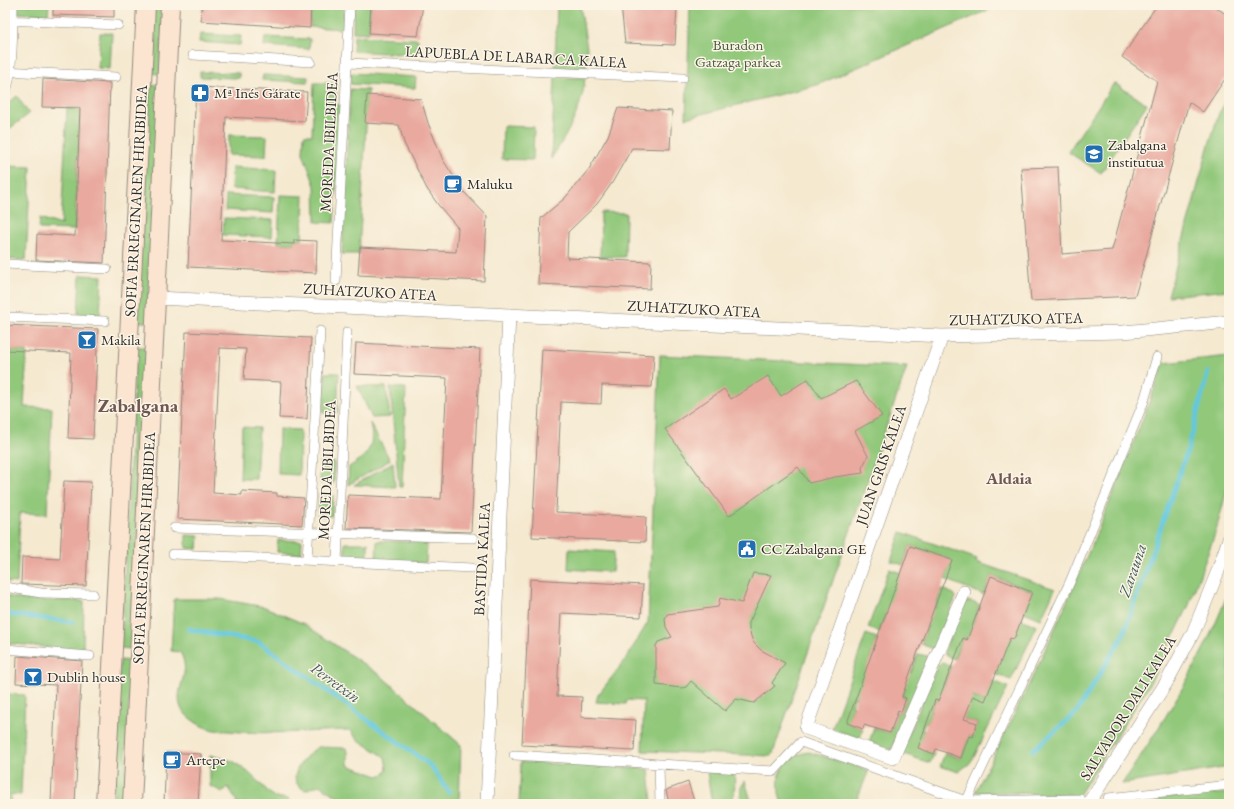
<svg xmlns="http://www.w3.org/2000/svg" width="1234" height="809" viewBox="0 0 1234 809" font-family="'EB Garamond',serif">
  <style>
    .green { fill: #91c87a; stroke: #5e7a52 }
    .lines { fill: none; stroke-linecap: round; stroke-linejoin: round }
    .stream { stroke: #62c8df; stroke-width: 4.5 }
    .building { fill: #e9a99f }
    .pedestrian-casing { stroke: #908a7e; stroke-width: 10 }
    .minor-casing { stroke: #908a7e; stroke-width: 14 }
    .secondary-casing { stroke: #908a7e; stroke-width: 20 }
    .pedestrian { stroke: #fff; stroke-width: 9 }
    .minor { stroke: #fff; stroke-width: 13 }
    .secondary { stroke: #fce5d0; stroke-width: 18 }
    .labels { text-anchor: middle; stroke-width: 3; stroke-linejoin: round; paint-order: stroke }
    .park-label { font-size: 15px; fill: #4a5a43; stroke: #fcf5e5 }
    .street-label { font-size: 15px; fill: #2b2b2b; stroke: #fcf5e5 }
    .poi-label { font-size: 15px; fill: #2b2b2b; stroke: #fcf5e5; text-anchor: start }
    .water-label { font-size: 16px; font-style: italic; fill: #3c5a61; stroke: #fcf5e5 }
    .quarter-label { font-size: 17px; font-weight: bold; fill: #6e5754; stroke: #fcf5e5 }
    .district-label { font-size: 19px; font-weight: bold; fill: #6e5754; stroke: #fcf5e5 }
  </style>
  <rect width="100%" height="100%" fill="#fcf5e5"/>
  <filter id="ink" filterUnits="userSpaceOnUse"><feTurbulence type="fractalNoise" baseFrequency=".025" numOctaves="2"/><feDisplacementMap in="SourceGraphic" scale="8" xChannelSelector="R" yChannelSelector="G"/><feConvolveMatrix kernelMatrix="1 2 1 2 8 2 1 2 1" color-interpolation-filters="sRGB"/></filter>
  <filter id="wash" filterUnits="userSpaceOnUse"><feTurbulence type="fractalNoise" baseFrequency=".012" numOctaves="4" result="noise"/><feDisplacementMap in="SourceGraphic" scale="16" xChannelSelector="R" yChannelSelector="G"/><feGaussianBlur stdDeviation="0.9" result="paint"/><feColorMatrix in="noise" values="0 0 0 0 0 0 0 0 0 0 0 0 0 0 0 0 0 1.4 0 .05"/><feComposite in="paint" operator="in"/></filter>
  <g filter="url(#wash)">
    <rect width="100%" height="100%" fill="#f5e9d0"/>
    <path class="green" d="M18,5H49L48,15L18,13Z
      M153,5H163L160,74L149,73Z
      M311,5H344L343,29L310,27Z
      M354,5H371L369,33L353,32Z
      M557,5H580L587,48L586,69L555,67Z
      M690,5H1000L817,85L686,118Z
      M100,33H112L110,69L98,68Z
      M200,34L241,36L240,45L199,42Z
      M354,36L418,39L417,55L353,51Z
      M265,37L310,39L309,49L264,46Z
      M200,72L239,73V78L200,77Z
      M351,73L416,77L415,88L350,84Z
      M263,75L308,77V82L262,80Z
      M555,77L585,78C582,109 568,133 551,159Z
      M314,83H337L336,104L341,105L334,223L316,222L315,186L303,153L304,135H312Z
      M1114,83L1147,104L1101,173L1068,152Z
      M149,85H159L148,322H137Z
      M350,89L368,90L359,254H342Z
      M17,96L29,114L5,132V106Z
      M1229,97V290L1168,296L1208,148L1219,113Z
      M67,108H80L75,230L39,229L40,218L61,225Z
      M503,126L534,127L533,160L502,159Z
      M229,135L267,136L266,156L228,155Z
      M5,166L31,167L26,260L5,259Z
      M232,167L276,170L275,192L231,189Z
      M226,195L274,197L273,213L225,210Z
      M280,195L304,196L302,240H294V244L278,243Z
      M601,212L626,213L625,257H600Z
      M224,218L273,220L272,237L223,235Z
      M80,275L102,276L100,315L78,314Z
      M136,347H147L131,649L121,648Z
      M5,350L27,351L24,407L52,408L47,514L20,513L17,583L5,582Z
      M660,355L907,367L772,756L642,751L644,701L627,700L626,704L596,702L598,695L626,659L648,622Z
      M1229,356V482L1216,531L1189,605L1170,644L1149,685L1079,795L975,792C1048,653 1109,510 1164,363Z
      M325,373H339L337,413H323Z
      M357,386L386,387L390,417L372,418Z
      M390,387L406,388L402,487H399Z
      M370,423L390,460L348,485L349,467C369,455 375,446 370,423Z
      M242,427L259,428L256,479H240Z
      M279,429L300,430L299,475L278,474Z
      M320,462H334V483H320Z
      M393,462L395,487L354,485Z
      M319,494L333,495L332,516L318,515Z
      M901,532L977,559L976,562L1055,589L1041,619L1024,612L1032,591L991,576L984,595L945,579L951,560L910,546L903,565L891,561Z
      M186,535L199,536L198,549L186,548Z
      M278,540L302,541L301,554L277,552Z
      M377,541L427,542L426,563L376,561Z
      M345,543H368V557L345,556Z
      M569,549L614,552L612,572L568,569Z
      M889,569L901,573L894,594L935,608L942,589L954,594L956,597L935,647L931,648L921,644L928,625L887,611L879,632L868,628Z
      M5,596L27,600L84,601L83,651L5,643Z
      M1226,598L1229,599V617L1227,623L1229,624V767L1122,784C1162,724 1200,665 1226,598Z
      M174,599H220L265,607L304,624L380,675L461,745L459,804H353L343,800L319,785L305,790C282,780 305,755 318,747L346,748L348,752V765L378,776L384,774L387,769L385,757L357,739L350,730C309,731 268,735 228,731C221,730 213,731 207,728C199,726 184,715 181,708C173,687 193,675 180,652L171,651Z
      M969,601L980,605L973,624L1013,639L1021,619L1037,626L1011,680L995,674L1003,654L963,638L954,659L945,655L944,651L965,602Z
      M866,634L877,638L870,659L911,673L918,654L927,656L929,661L891,750L869,742L874,728L890,733L898,711L901,712L906,698L902,697L905,687L854,698L851,705L853,706L848,723L863,729L860,738L832,729Z
      M120,660L131,661L124,804H113Z
      M943,663L951,666L944,685L984,701L993,681L1008,687L974,757L969,764L958,772L940,766L945,753L961,758L969,736L973,737L977,723L964,719L966,713L935,700L927,723H925L922,730L924,731L934,754L930,763L901,753L938,664Z
      M5,694L25,695L21,795L11,794L10,804H5Z
      M809,752L869,770L855,804H782C773,779 781,756 809,752Z
      M210,755L233,761L248,772L274,797L289,799L288,804H235L237,801L228,787L223,792L210,786Z
      M521,762L649,769L652,804H519Z
      M707,772L734,773C735,784 736,795 729,804H712Z
      M745,781L752,804H740L741,787Z
      M1229,793V804H1125L1184,795Z"/>
    <g class="lines">
      <path class="stream" d="M5,614L73,622
        M188,629L259,642L430,765L449,792
        M1033,750L1076,713L1123,636L1188,449L1208,372"/>
    </g>
    <g id="blocks">
      <path class="building" d="M53,5H114V17L53,15Z
        M202,5H311L310,28L201,21Z
        M371,5H423L418,36L369,33Z
        M621,5L677,6L675,45L625,43Z
        M1157,5H1212L1229,16V73L1203,112L1189,102L1135,296L1031,301L1021,168L1058,167L1062,254L1112,250L1157,81L1122,57Z
        M43,79L110,83L104,263L36,260L37,234L75,236L80,108L42,107Z
        M196,87L307,92L305,121L226,117L221,240L294,244V240L317,241L316,273L188,267Z
        M367,95L421,99L428,123L443,160L463,191L487,216L484,281L358,275L360,247L456,252L458,228L439,206L427,189L404,143L399,125L365,123Z
        M618,108L672,111L670,149L632,148L612,183L597,204L568,232L567,258L651,262L650,289L538,284L541,218L565,198L589,169L608,136Z
        M5,325L98,329L93,439L68,438L71,353L5,350Z
        M186,332L311,338L307,419L279,418L281,382L244,380L246,349L220,348L213,493L242,495V491L277,493V496L304,498L302,525L177,519Z
        M356,343L480,349L471,532L346,528L348,495L441,499L447,378L354,374Z
        M542,349L654,355L652,387L602,385L601,404L561,402L556,512L646,517L645,542L532,537Z
        M768,376L781,396L808,379L821,398L856,381L882,416L855,431L868,456L862,468L863,473L835,477L809,483L798,467L729,516L665,429L724,389L731,399Z
        M64,481L91,482L86,586L21,584L22,557L60,559Z
        M910,546L952,560L910,673L902,697L906,698L901,712L898,711L890,733L864,725L863,729L847,723Z
        M753,573L771,575L749,623V630L753,642L761,650L785,663L772,683L775,686L754,703L736,699L725,711L691,681L686,687L682,688L656,685V646L658,642L672,637L666,627L665,619L667,614L718,607L720,598L742,603Z
        M991,576L1032,592L1014,639L1010,638L985,701L973,696L964,719L977,723L973,737L969,736L961,758L936,749L934,754L918,748L935,700L938,701L963,638L967,640Z
        M530,579L643,585L641,617L561,613L557,696L582,697L581,717L636,720L634,751L522,745Z
        M17,656L82,661L75,804H51L56,685L16,683Z
        M166,752L201,754L198,804H164Z
        M688,782L695,804H669L666,790Z"/>
    </g>
  </g>
  <g filter="url(#ink)">
    <use href="#blocks" fill-opacity="0" stroke="#908a7e" stroke-width="1"/>
    <g class="lines">
      <defs>
        <path id="pedestrian" d="M5,20L118,25
          M193,55L311,62
          M347,63L683,78
          M5,71L116,77
          M5,92C13,84 13,20 13,5
          M5,264L107,269
          M336,281L350,5
          M5,317L105,321
          M174,528L473,538
          M173,554L472,568
          M307,560L320,331
          M337,562L347,332
          M5,587L41,593L93,594
          M5,649L90,656
          M514,755L774,771L801,742L966,801L1080,799
          M659,764L660,804
          M1108,798L1229,785
          M965,804L1070,582L1144,401L1157,357"/>
        <path id="minor" d="M156,298L942,336L1123,332L1229,322
          M942,336L806,728L893,758L964,592
          M487,804L509,315
          M1088,804L1166,683L1193,633L1218,571L1229,539"/>
        <path id="secondary" d="M105,804L146,5
          M132,804L170,5"/>
      </defs>
      <use href="#pedestrian" class="pedestrian-casing"/>
      <use href="#minor" class="minor-casing"/>
      <use href="#secondary" class="secondary-casing"/>
      <use href="#pedestrian" class="pedestrian"/>
      <use href="#minor" class="minor"/>
      <use href="#secondary" class="secondary"/>
    </g>
  </g>
  <defs>
    <symbol id="pharmacy-square" viewBox="-11 -11 22 22"><rect x="-9" y="-9" width="18" height="18" rx="4" fill="#1f6fb2" stroke="#fcf5e5"/><path d="M-2-6h4v4h4v4h-4v4h-4v-4h-4v-4h4Z" fill="#fff"/></symbol>
    <symbol id="school-square" viewBox="-11 -11 22 22"><rect x="-9" y="-9" width="18" height="18" rx="4" fill="#1f6fb2" stroke="#fcf5e5"/><path d="M0-5L7-2L0 1L-7-2ZM-4 1L0 2.5L4 1V4Q0 6-4 4Z" fill="#fff"/></symbol>
    <symbol id="cafe-square" viewBox="-11 -11 22 22"><rect x="-9" y="-9" width="18" height="18" rx="4" fill="#1f6fb2" stroke="#fcf5e5"/><path d="M-5.5-4.5H6V0H3Q3 3.5 0 3.5H-2.5Q-5.5 3.5-5.5 0ZM3-3.2v2h1.7v-2ZM-6 4.5H4V6H-6Z" fill="#fff"/></symbol>
    <symbol id="bar-square" viewBox="-11 -11 22 22"><rect x="-9" y="-9" width="18" height="18" rx="4" fill="#1f6fb2" stroke="#fcf5e5"/><path d="M-6-5H6L.8 .8V4.5H3.5V6h-7V4.5H-.8V.8Z" fill="#fff"/></symbol>
    <symbol id="civic-square" viewBox="-11 -11 22 22"><rect x="-9" y="-9" width="18" height="18" rx="4" fill="#1f6fb2" stroke="#fcf5e5"/><path d="M-.6-6.5H3V-4.5H.6V-3L4-1V1h2V6H-6V1h2V-1L-.6-3ZM-1.2 2.5V6h2.4V2.5Z" fill="#fff"/></symbol>
  </defs>
  <g fill-rule="evenodd">
    <use href="#pharmacy-square" x="189" y="82" width="22" height="22"/>
    <use href="#school-square" x="1083" y="143" width="22" height="22"/>
    <use href="#cafe-square" x="442" y="173" width="22" height="22"/>
    <use href="#bar-square" x="76" y="329" width="22" height="22"/>
    <use href="#civic-square" x="736" y="538" width="22" height="22"/>
    <use href="#bar-square" x="22" y="666" width="22" height="22"/>
    <use href="#cafe-square" x="161" y="749" width="22" height="22"/>
  </g>
  <g class="labels">
    <g class="park-label">
      <text x="738" y="50">Buradon<tspan x="738" dy="17">Gatzaga parkea</tspan></text>
    </g>
    <g class="street-label">
      <text transform="translate(516 57) rotate(3)" y="5">LAPUEBLA DE LABARCA KALEA</text>
      <text transform="translate(329 142) rotate(-87)" y="5">MOREDA IBILBIDEA</text>
      <text transform="translate(136 201) rotate(-87)" y="5">SOFIA ERREGINAREN HIRIBIDEA</text>
      <text transform="translate(370 292) rotate(3)" y="5">ZUHATZUKO ATEA</text>
      <text transform="translate(694 309) rotate(3)" y="5">ZUHATZUKO ATEA</text>
      <text transform="translate(1016 319) rotate(-1)" y="5">ZUHATZUKO ATEA</text>
      <text transform="translate(881 465) rotate(-71)" y="5">JUAN GRIS KALEA</text>
      <text transform="translate(327 470) rotate(-87)" y="5">MOREDA IBILBIDEA</text>
      <text transform="translate(144 548) rotate(-87)" y="5">SOFIA ERREGINAREN HIRIBIDEA</text>
      <text transform="translate(482 559) rotate(-87)" y="5">BASTIDA KALEA</text>
      <text transform="translate(1128 708) rotate(-58)" y="5">SALVADOR DALI KALEA</text>
    </g>
    <g class="poi-label">
      <text x="214" y="98">Mª Inés Gárate</text>
      <text x="1108" y="150">Zabalgana<tspan x="1108" dy="17">institutua</tspan></text>
      <text x="467" y="189">Maluku</text>
      <text x="101" y="345">Makila</text>
      <text x="761" y="554">CC Zabalgana GE</text>
      <text x="47" y="682">Dublin house</text>
      <text x="186" y="765">Artepe</text>
    </g>
    <g class="water-label">
      <text transform="translate(1132 570) rotate(-71)" y="6">Zarauna</text>
      <text transform="translate(336 682) rotate(36)" y="6">Perretxin</text>
    </g>
    <g class="quarter-label">
      <text x="1009" y="484">Aldaia</text>
    </g>
    <g class="district-label">
      <text x="138" y="412">Zabalgana</text>
    </g>
  </g>
  <rect width="1234" height="809" fill="none" stroke="#fcf5e5" stroke-width="20"/>
</svg>
